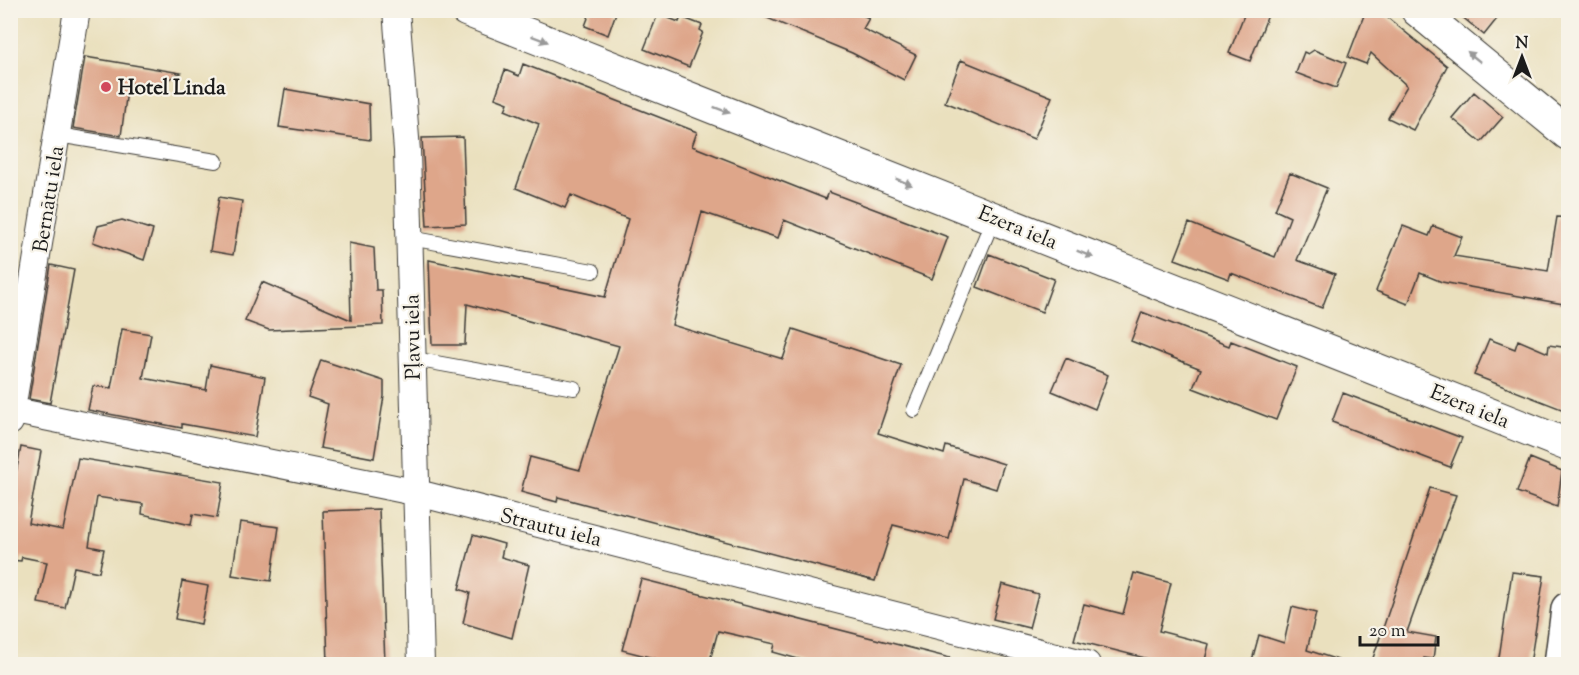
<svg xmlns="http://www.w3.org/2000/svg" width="1579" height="675" viewBox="0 0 1579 675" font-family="'Sorts Mill Goudy',serif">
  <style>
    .building { fill: #dea68a }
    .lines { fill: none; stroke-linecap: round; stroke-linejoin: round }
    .service-casing { stroke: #3b3934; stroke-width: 16 }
    .minor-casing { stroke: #3b3934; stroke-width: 28 }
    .tertiary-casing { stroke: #3b3934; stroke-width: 34 }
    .trunk-casing { stroke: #3b3934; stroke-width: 36 }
    .service { stroke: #fff; stroke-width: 14 }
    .minor { stroke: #fff; stroke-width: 26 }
    .tertiary { stroke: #fff; stroke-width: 32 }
    .trunk { stroke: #fff; stroke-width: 33 }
    .oneway { fill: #999 }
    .poi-dot { fill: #d1495b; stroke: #f7f3e8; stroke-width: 2 }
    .labels { text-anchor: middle; stroke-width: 4.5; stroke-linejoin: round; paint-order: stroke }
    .poi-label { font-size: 21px; font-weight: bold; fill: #1c1c1c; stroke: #f7f3e8; text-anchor: start }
    .street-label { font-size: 21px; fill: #1c1c1c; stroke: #f7f3e8 }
  </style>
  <rect width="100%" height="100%" fill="#f7f3e8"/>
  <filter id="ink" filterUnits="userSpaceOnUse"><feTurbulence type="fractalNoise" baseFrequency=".0167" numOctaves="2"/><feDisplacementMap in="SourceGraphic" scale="12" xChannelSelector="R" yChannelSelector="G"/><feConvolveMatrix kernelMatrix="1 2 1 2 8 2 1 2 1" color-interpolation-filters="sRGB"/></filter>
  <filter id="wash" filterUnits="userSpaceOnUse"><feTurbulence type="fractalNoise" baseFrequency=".008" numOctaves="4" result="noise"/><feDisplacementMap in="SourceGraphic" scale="24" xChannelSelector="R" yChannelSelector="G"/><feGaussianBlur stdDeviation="1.35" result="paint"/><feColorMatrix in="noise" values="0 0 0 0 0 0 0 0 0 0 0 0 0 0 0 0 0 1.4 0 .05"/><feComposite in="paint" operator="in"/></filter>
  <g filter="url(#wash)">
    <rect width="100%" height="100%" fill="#eae0be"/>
    <g id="blocks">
      <path class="building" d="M591,10H617L608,35L585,26Z
        M850,10L869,18L863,29L916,55L904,80L852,53L750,11Z
        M1246,10H1270L1250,61L1229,53Z
        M1366,10H1378L1447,66L1413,130L1388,118L1407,86L1371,53L1366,64L1348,57Z
        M1454,10H1504L1484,35Z
        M658,14L679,22L681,17L702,25L700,30L703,32L689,67L644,49Z
        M1314,50L1346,63L1336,88L1296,73L1304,52L1308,54Z
        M85,57L104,60L181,73L151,88L128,83L121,136L73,128Z
        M961,60L1052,97L1034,139L945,102Z
        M523,64L697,132L692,146L826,199L829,192L948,237L932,279L784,220L778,238L702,212L672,325L783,359L793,329L901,365L878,433L944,454L946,446L1004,464L996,489L964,479L949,539L893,525L875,581L558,497L557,502L521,492L530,457L580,470L619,346L467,304L465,345H432L429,260L605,297L628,219L571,195L565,208L516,188L539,124L505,110L508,103L495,98L505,70L519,76Z
        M285,89L369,104L370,140L279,127Z
        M1474,92L1503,117L1481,142L1452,118Z
        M463,137L466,224L427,226L422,138Z
        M1290,173L1327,188L1297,260L1335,274L1322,308L1231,273L1229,279L1175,259L1189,223L1275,257L1290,217L1275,210Z
        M219,197L242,201L233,255L210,251Z
        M1557,217L1569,218V305L1442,282L1420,273L1408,304L1376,291L1403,226L1429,236L1433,226L1462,237L1454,256L1548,271Z
        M122,220L153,230L144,260L93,242L98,226Z
        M349,243L374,248L376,290H382L383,325L269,330L245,321L262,282L351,320Z
        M989,254L1054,279L1042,312L977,287Z
        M51,265L74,270L50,403L29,399Z
        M1142,312L1229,346L1231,341L1297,367L1276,420L1193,388L1201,369L1131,341Z
        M122,329L151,334L143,378L206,390L210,365L265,377L255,437L182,424V428L88,410L93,386L111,388Z
        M1489,339L1515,349L1518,340L1548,353L1549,345L1569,348V412L1474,375Z
        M1066,358L1108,375L1095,409L1052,391Z
        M321,360L384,381V396L374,458L320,448L328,404L308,397Z
        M1343,393L1462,438L1450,467L1332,422Z
        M21,447L41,451L28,523L63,530L78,458L223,482L217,518L193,514L191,525L142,514L143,504L97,497L89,546L104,549L99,572L74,567L65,608L38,603L47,562L22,557L21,561L10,560V504Z
        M1530,458L1562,471L1557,507L1517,492Z
        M1430,488L1456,495L1407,632L1436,637L1433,659L1424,658V664H1371Z
        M379,509L385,664H328L323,511Z
        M240,522L279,527L271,581L232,575Z
        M473,535L504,544L501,557L529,565L512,638L463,623L470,593L459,589Z
        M1512,572L1544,576L1530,664H1498Z
        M1134,573L1171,583L1159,631L1209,644L1204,664H1152L1153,660L1074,640L1084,604L1123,614Z
        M641,579L950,658L949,664H816L773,652L775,644L718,631L709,664H677L622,650Z
        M182,581L208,586L201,624L175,619Z
        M1002,584L1038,594L1029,628L993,619Z
        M1292,607L1316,613L1307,650L1338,660V664H1251L1259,635L1284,643Z"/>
    </g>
  </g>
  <g filter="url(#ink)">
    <use href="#blocks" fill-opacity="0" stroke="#3b3934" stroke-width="1.5"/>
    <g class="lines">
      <defs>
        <path id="service" d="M58,135L216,161
          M410,238L593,271
          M414,359L574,388
          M914,410L994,217"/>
        <path id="minor" d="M396,10L407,151L421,664
          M10,410L414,492L1087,664
          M10,422L77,10"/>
        <path id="tertiary" d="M466,10L1568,445
          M1417,10L1568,134"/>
        <path id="trunk" d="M1561,664L1568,609"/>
      </defs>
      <use href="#service" class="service-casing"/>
      <use href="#minor" class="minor-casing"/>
      <use href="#tertiary" class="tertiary-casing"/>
      <use href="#trunk" class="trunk-casing"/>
      <use href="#service" class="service"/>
      <use href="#minor" class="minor"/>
      <use href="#tertiary" class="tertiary"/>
      <use href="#trunk" class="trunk"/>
    </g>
    <defs><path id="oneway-solid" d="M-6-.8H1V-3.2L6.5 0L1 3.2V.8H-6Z" transform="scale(1.5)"/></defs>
    <g class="oneway">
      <use href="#oneway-solid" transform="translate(540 39) rotate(21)"/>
      <use href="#oneway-solid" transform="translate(1474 57) rotate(-141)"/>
      <use href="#oneway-solid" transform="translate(722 110) rotate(21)"/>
      <use href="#oneway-solid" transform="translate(904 182) rotate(22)"/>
      <use href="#oneway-solid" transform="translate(1085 254) rotate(22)"/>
    </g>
  </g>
  <circle class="poi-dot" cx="106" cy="87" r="6"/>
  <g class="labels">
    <g class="poi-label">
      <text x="118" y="94">Hotel Linda</text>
    </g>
    <g class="street-label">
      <text transform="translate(48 199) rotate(-81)" y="7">Bernātu iela</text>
      <text transform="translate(1018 227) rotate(22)" y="7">Ezera iela</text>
      <text transform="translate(412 337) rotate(-91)" y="7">Pļavu iela</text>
      <text transform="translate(1470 406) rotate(22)" y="7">Ezera iela</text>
      <text transform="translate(551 527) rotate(14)" y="7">Strautu iela</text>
    </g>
  </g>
  <rect width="1579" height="675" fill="none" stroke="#f7f3e8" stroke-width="36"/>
  <g transform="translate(1522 57)" stroke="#f7f3e8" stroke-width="4.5" paint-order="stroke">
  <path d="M0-4.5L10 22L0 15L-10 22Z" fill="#1c1c1c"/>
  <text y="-9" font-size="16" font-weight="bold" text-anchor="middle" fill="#1c1c1c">N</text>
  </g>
  <path d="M1360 636v9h78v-9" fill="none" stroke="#1c1c1c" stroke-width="3"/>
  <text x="1369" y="636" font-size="18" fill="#1c1c1c" stroke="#f7f3e8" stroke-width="4.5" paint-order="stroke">20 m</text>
</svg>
